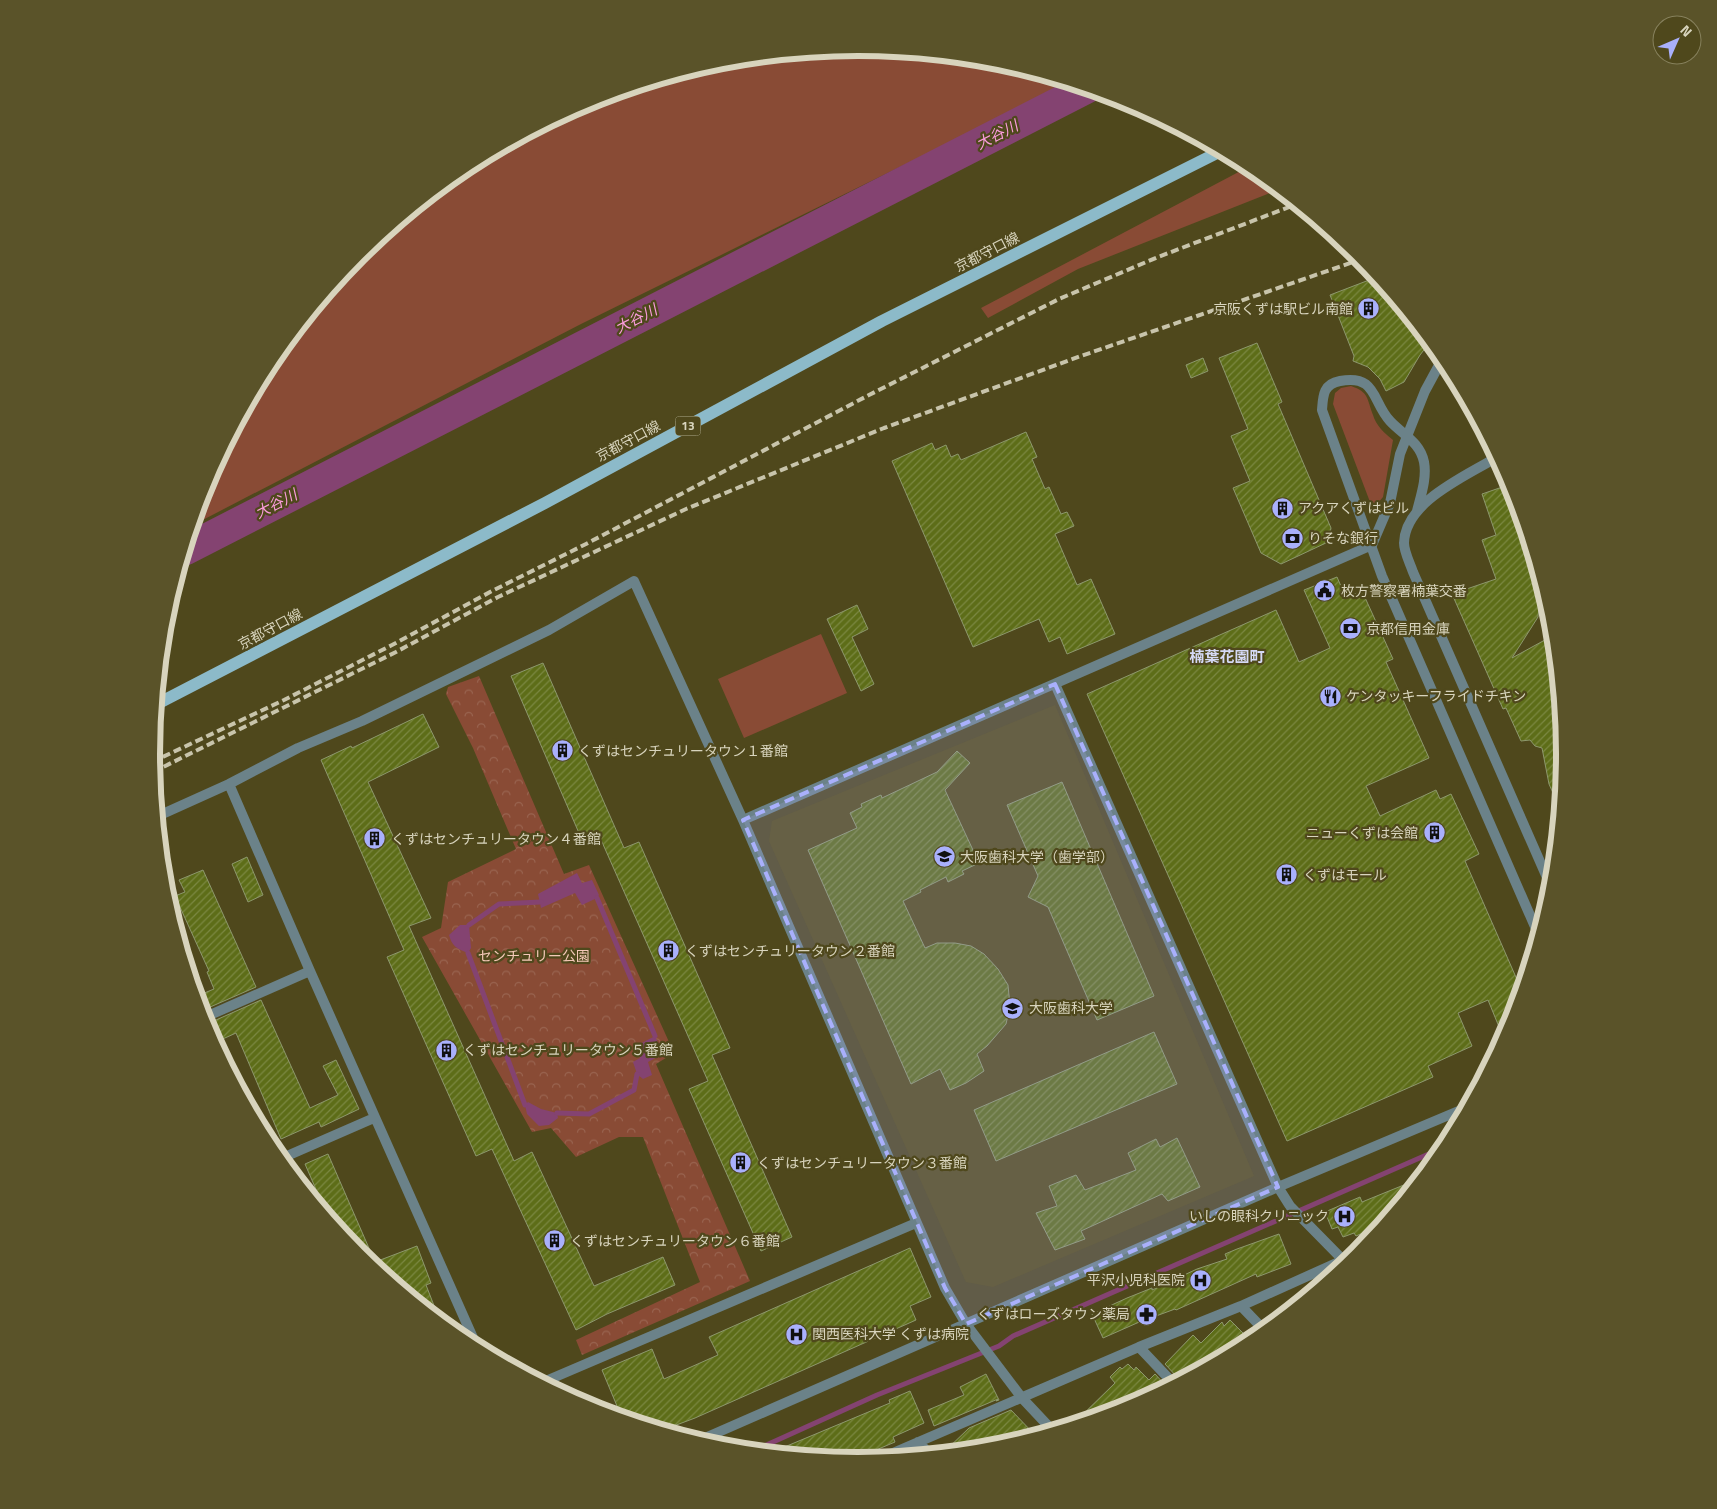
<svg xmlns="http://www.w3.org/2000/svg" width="1717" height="1509" viewBox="0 0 1717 1509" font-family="'Titillium Web','Noto Sans JP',sans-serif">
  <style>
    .built { fill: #564d18 }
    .green { fill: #894b35 }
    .park { fill: url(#park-crowns) }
    .water { fill: #844371 }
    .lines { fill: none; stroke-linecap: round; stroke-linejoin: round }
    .stream { stroke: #844371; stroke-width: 5 }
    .river { stroke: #844371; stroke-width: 31 }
    .building { fill: url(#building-hatch); stroke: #8d986d }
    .minor { stroke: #6b8289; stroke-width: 10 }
    .tertiary { stroke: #6b8289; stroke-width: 10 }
    .primary { stroke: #8cbac9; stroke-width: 12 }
    .rail { stroke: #c8c4ab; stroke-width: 4; stroke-dasharray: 8 4; stroke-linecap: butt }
    .marked { fill: #a9b0fc; fill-opacity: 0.2; stroke: #a9b0fc; stroke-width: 4; stroke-dasharray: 10 6; stroke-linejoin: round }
    .labels { text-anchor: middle; stroke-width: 4.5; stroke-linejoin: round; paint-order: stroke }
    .shield { fill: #4f481c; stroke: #afaa8d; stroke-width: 1 }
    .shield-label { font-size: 12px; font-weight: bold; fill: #d8d4bd }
    .street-label { font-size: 14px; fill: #d8d4bd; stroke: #4f481c }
    .poi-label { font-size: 14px; fill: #d8d4bd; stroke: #4f481c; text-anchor: start }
    .park-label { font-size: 14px; fill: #f4c8b8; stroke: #4f481c }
    .water-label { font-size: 15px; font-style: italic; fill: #fb9cdd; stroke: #4f481c }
    .neighbourhood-label { font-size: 15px; font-weight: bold; fill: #d5d9f6; stroke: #4f481c }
    .rim { fill: none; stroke: #d8d4bd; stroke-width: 6 }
  </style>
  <defs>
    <pattern id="park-crowns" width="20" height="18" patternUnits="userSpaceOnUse" patternTransform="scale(1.25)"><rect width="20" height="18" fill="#894b35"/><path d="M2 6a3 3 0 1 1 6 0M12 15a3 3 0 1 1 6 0" fill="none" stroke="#996450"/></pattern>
    <pattern id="building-hatch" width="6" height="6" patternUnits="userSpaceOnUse" patternTransform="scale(1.25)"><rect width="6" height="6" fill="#5d6d18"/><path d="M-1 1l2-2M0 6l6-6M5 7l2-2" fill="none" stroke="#7b8842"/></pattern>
  </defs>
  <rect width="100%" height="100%" fill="#4f481c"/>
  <path class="built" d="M1055,705L1254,1176L993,1287L966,1282L769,841L772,821Z"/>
  <path class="green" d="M858,48L997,61L1067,83L920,157L581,324L193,525L205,484L271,361L359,254L466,166L588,101L721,61Z
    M1250,166L1270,182V193L1078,269L988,318L981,308Z
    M1351,386C1369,392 1367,399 1373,415C1376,425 1384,433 1393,440L1383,497L1377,504L1370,502L1333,404L1335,393L1341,388Z
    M821,634L847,693L744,738L718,679Z"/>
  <path class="park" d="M479,676L564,874L589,865L674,1053L656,1064L750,1281L582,1355L576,1340L700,1282L643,1137H619L576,1157L551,1128L532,1132L422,937L441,928L448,882L516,849L473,748L446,694L448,687Z"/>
  <path class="water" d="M577,873L582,883L592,880L599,895L597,898L582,905L575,893L541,908L538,894Z
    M460,925H469L471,948L468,953C457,949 452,946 449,935Z
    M655,1036L663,1054L648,1062L652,1075L643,1079L637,1074L633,1062L640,1058L636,1046Z
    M528,1102L541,1109L557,1113L558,1118L549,1125L539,1126L527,1114L525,1105Z"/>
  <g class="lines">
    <path class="stream" d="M597,898L655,1036
      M469,925L499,904L541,902
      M468,953L525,1105
      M557,1113L589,1114L634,1090L637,1074
      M753,1451L877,1395L999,1346L1013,1336L1447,1146"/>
    <path class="river" d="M185,550L1087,88"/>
  </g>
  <path class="building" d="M1377,277L1430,342L1420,355L1404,382L1386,391L1380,379L1368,367L1353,361L1354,356L1330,295Z
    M1257,343L1282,402L1278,404L1331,528L1328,542L1281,564L1261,553L1233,488L1250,481L1231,436L1248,429L1219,358Z
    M1203,358L1208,371L1191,378L1186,365Z
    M1026,432L1037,457L1032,459L1045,489L1049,487L1061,514L1067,512L1074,526L1055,534L1077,585L1091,579L1115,634L1067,654L1060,637L1049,642L1039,619L973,647L892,461L932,443L935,450L946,445L951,457L958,454L961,460Z
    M1511,484L1545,593L1540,596L1538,617L1512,658L1554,635L1566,755L1560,809L1549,784L1542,748L1535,746L1530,740L1521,741L1506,708L1503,709L1452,594L1496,579L1482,540L1496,535L1482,494Z
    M1337,577L1346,598L1362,591L1393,659L1386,662L1429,758L1366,786L1380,816L1436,790L1440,799L1451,794L1479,854L1465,861L1522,991L1512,1025L1504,1039L1488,1000L1458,1013L1472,1046L1428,1066L1433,1077L1287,1141L1087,694L1276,610L1299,662L1330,648L1304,590Z
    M857,605L868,629L852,637L874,684L861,691L827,619Z
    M543,663L624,848L639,842L730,1048L712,1055L792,1237L761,1251L689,1089L708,1081L598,833L582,840L511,676Z
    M423,714L439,747L368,782L431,918L409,926L514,1161L532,1152L594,1286L663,1257L675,1285L607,1314L576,1330L492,1149L476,1156L387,957L404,950L321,760L351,746L352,748Z
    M957,751L970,763L945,790L979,863L962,871L964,874L948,882L946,877L920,890L921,892L903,901L925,948L937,943H955L971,946L984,954L998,969L1008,985L1010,1006L1006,1024L987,1046L977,1054L984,1071L966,1083L950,1090L940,1069L911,1084L808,850L857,828L850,813L862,807L861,804L881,795L882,798L937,772Z
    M1062,782L1154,996L1097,1020L1048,907L1028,897L1038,876L1007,805Z
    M247,857L263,895L248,902L232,864Z
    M203,870L256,987L201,1011L197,996L214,989L207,972L209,971L175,896L185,892L179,880Z
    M261,1000L310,1108L338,1095L323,1066L336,1060L359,1109L321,1127L319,1122L281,1139L236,1033L216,1042L207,1024Z
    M1154,1032L1177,1084L996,1161L974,1110Z
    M1177,1138L1200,1187L1168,1201L1162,1194L1081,1231L1085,1239L1055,1250L1036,1213L1057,1206L1049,1186L1076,1175L1085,1190L1136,1170L1128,1153L1156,1139L1160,1147Z
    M328,1154L375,1262L417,1246L431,1283L426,1285L440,1321L358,1254L328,1217L305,1164Z
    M1421,1178L1391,1214L1374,1222L1376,1227L1356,1236L1354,1233L1343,1237L1338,1227L1332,1229L1325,1212L1360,1197L1362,1202Z
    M1279,1234L1291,1264L1257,1277L1256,1274L1176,1310L1175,1309L1137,1323L1103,1338L1092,1314L1127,1298L1152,1288V1290L1197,1269L1227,1259L1225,1254L1237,1249Z
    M910,1248L931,1297L910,1306L916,1320L695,1418L663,1430L622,1418L602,1370L652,1349L664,1379L718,1355L709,1337Z
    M1230,1320L1250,1340L1242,1347L1194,1373L1190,1369L1186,1372L1184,1370L1177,1377L1165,1364L1193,1335L1201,1343L1222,1322L1224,1326Z
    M1128,1364L1134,1370L1136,1367L1149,1380L1155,1374L1167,1387L1129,1408L1072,1425L1115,1383L1110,1377L1120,1367L1122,1369Z
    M986,1374L999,1400L996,1401L998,1399L934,1426L928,1410L964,1395L960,1387Z
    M910,1391L924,1423L893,1437L895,1442L850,1461L770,1453L890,1403L889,1400Z
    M1011,1410L1036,1436L996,1448L943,1453L969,1428Z"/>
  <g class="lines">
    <path class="minor" d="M1055,684L1278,1187L1290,1206L1347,1264
      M229,784L310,971L478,1349
      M158,816L229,784L298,748L362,721L549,630L634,581L743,820L945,1288L966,1324
      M743,820L1372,545
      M203,1018L310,971
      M280,1159L374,1118
      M1241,1306L1265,1331
      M1139,1347L1174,1384
      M541,1383L916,1223
      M918,1442L930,1454
      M879,1459L1139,1347L1241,1306L1361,1252"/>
    <path class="tertiary" d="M1497,457C1467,476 1405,501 1404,543C1404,552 1410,563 1413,572L1552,889
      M1417,511C1421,495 1427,478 1424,462C1420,442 1403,435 1390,421C1372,402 1377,374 1340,381C1323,384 1323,396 1322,410L1382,576L1539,936
      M1372,545L1390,503L1400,454L1425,391L1438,367L1445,360
      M966,1324L1022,1398L1053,1431
      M698,1441L1278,1187L1468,1107"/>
    <path class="primary" d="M157,704L545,503L882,321L1221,151"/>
    <path class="rail" d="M152,762L284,700L392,645L492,591L586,544L869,395L1059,299L1158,257L1297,204
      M153,772L396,652L498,597L686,509L884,428L1081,356L1362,259"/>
  </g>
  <path class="marked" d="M1055,684L1278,1187L966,1324L945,1288L743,820Z"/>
  <defs>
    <symbol id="building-disc" viewBox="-11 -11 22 22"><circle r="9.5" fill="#a9b0fc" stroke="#4f481c"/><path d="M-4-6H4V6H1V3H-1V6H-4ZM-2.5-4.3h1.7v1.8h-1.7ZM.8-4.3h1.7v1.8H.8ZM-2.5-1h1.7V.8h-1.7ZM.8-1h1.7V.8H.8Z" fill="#111"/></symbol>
    <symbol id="bank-disc" viewBox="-11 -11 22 22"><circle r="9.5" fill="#a9b0fc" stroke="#4f481c"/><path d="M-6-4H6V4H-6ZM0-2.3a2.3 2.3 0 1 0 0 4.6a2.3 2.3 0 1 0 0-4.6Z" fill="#111"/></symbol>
    <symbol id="civic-disc" viewBox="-11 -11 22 22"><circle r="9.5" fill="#a9b0fc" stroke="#4f481c"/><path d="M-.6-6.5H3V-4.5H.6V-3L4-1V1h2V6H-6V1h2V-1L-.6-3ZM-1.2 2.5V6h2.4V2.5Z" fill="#111"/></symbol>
    <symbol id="restaurant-disc" viewBox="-11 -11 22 22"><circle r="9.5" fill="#a9b0fc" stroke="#4f481c"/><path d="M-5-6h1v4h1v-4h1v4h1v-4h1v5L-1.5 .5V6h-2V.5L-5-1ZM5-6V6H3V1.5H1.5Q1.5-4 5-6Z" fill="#111"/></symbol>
    <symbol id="university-disc" viewBox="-11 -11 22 22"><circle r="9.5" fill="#a9b0fc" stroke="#4f481c"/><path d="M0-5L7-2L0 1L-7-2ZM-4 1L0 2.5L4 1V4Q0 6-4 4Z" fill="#111"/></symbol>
    <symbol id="hospital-disc" viewBox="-11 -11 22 22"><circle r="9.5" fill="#a9b0fc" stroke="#4f481c"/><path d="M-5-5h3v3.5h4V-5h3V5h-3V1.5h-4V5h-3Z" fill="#111"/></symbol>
    <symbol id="pharmacy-disc" viewBox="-11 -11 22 22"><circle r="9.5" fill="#a9b0fc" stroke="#4f481c"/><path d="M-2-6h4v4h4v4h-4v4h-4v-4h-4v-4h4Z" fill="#111"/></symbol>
  </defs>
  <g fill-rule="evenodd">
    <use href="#building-disc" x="1356" y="296" width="25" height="25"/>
    <use href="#building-disc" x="1270" y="496" width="25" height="25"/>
    <use href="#bank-disc" x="1280" y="526" width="25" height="25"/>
    <use href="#civic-disc" x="1312" y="578" width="25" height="25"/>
    <use href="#bank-disc" x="1338" y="616" width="25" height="25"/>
    <use href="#restaurant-disc" x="1318" y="684" width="25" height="25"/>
    <use href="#building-disc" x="550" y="738" width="25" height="25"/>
    <use href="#building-disc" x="1422" y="820" width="25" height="25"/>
    <use href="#building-disc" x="362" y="826" width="25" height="25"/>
    <use href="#university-disc" x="932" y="844" width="25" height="25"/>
    <use href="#building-disc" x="1274" y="862" width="25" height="25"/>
    <use href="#building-disc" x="656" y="938" width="25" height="25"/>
    <use href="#university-disc" x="1000" y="996" width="25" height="25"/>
    <use href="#building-disc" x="434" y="1038" width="25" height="25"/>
    <use href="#building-disc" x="728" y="1150" width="25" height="25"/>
    <use href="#hospital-disc" x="1332" y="1204" width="25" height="25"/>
    <use href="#building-disc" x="542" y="1228" width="25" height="25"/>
    <use href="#hospital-disc" x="1188" y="1268" width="25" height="25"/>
    <use href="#pharmacy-disc" x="1134" y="1302" width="25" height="25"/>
    <use href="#hospital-disc" x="784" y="1322" width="25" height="25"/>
  </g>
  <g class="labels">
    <rect class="shield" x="675.5" y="416.5" width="25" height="19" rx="4"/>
    <g class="shield-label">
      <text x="688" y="430">13</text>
    </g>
    <g class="street-label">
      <text transform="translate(987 252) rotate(-27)" y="5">京都守口線</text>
      <text transform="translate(628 441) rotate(-28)" y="5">京都守口線</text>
      <text transform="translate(270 629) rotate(-28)" y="5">京都守口線</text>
    </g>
    <g class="poi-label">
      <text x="1353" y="314" text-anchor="end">京阪くずは駅ビル南館</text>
      <text x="1298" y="513">アクアくずはビル</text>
      <text x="1308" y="543">りそな銀行</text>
      <text x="1341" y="596">枚方警察署楠葉交番</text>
      <text x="1366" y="634">京都信用金庫</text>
      <text x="1346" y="701">ケンタッキーフライドチキン</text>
      <text x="578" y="756">くずはセンチュリータウン１番館</text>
      <text x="1418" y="838" text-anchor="end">ニューくずは会館</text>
      <text x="391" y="844">くずはセンチュリータウン４番館</text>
      <text x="960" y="862">大阪歯科大学（歯学部）</text>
      <text x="1303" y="880">くずはモール</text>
      <text x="685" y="956">くずはセンチュリータウン２番館</text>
      <text x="1029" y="1013">大阪歯科大学</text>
      <text x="463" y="1055">くずはセンチュリータウン５番館</text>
      <text x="757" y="1168">くずはセンチュリータウン３番館</text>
      <text x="1329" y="1221" text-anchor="end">いしの眼科クリニック</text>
      <text x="570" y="1246">くずはセンチュリータウン６番館</text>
      <text x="1185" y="1285" text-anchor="end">平沢小児科医院</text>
      <text x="1130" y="1319" text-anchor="end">くずはローズタウン薬局</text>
      <text x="812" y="1339">関西医科大学 くずは病院</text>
    </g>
    <g class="park-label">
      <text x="534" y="961">センチュリー公園</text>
    </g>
    <g class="water-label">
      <text transform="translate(997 135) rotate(-27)" y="5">大谷川</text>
      <text transform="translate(636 319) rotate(-27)" y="5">大谷川</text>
      <text transform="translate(276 504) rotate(-27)" y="5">大谷川</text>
    </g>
    <g class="neighbourhood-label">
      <text x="1227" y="662">楠葉花園町</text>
    </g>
  </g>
  <path d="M0 0H1717V1509H0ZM160 754a698 698 0 1 1 1396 0a698 698 0 1 1-1396 0Z" fill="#5a5329" fill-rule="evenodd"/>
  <path class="rim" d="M160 754a698 698 0 1 1 1396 0a698 698 0 1 1-1396 0Z"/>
  <g transform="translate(1677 40) rotate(45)"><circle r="24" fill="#4f481c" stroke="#86805c"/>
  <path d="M0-4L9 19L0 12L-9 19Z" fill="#a9b0fc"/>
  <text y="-8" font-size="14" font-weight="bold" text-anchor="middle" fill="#d8d4bd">N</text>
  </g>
</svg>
